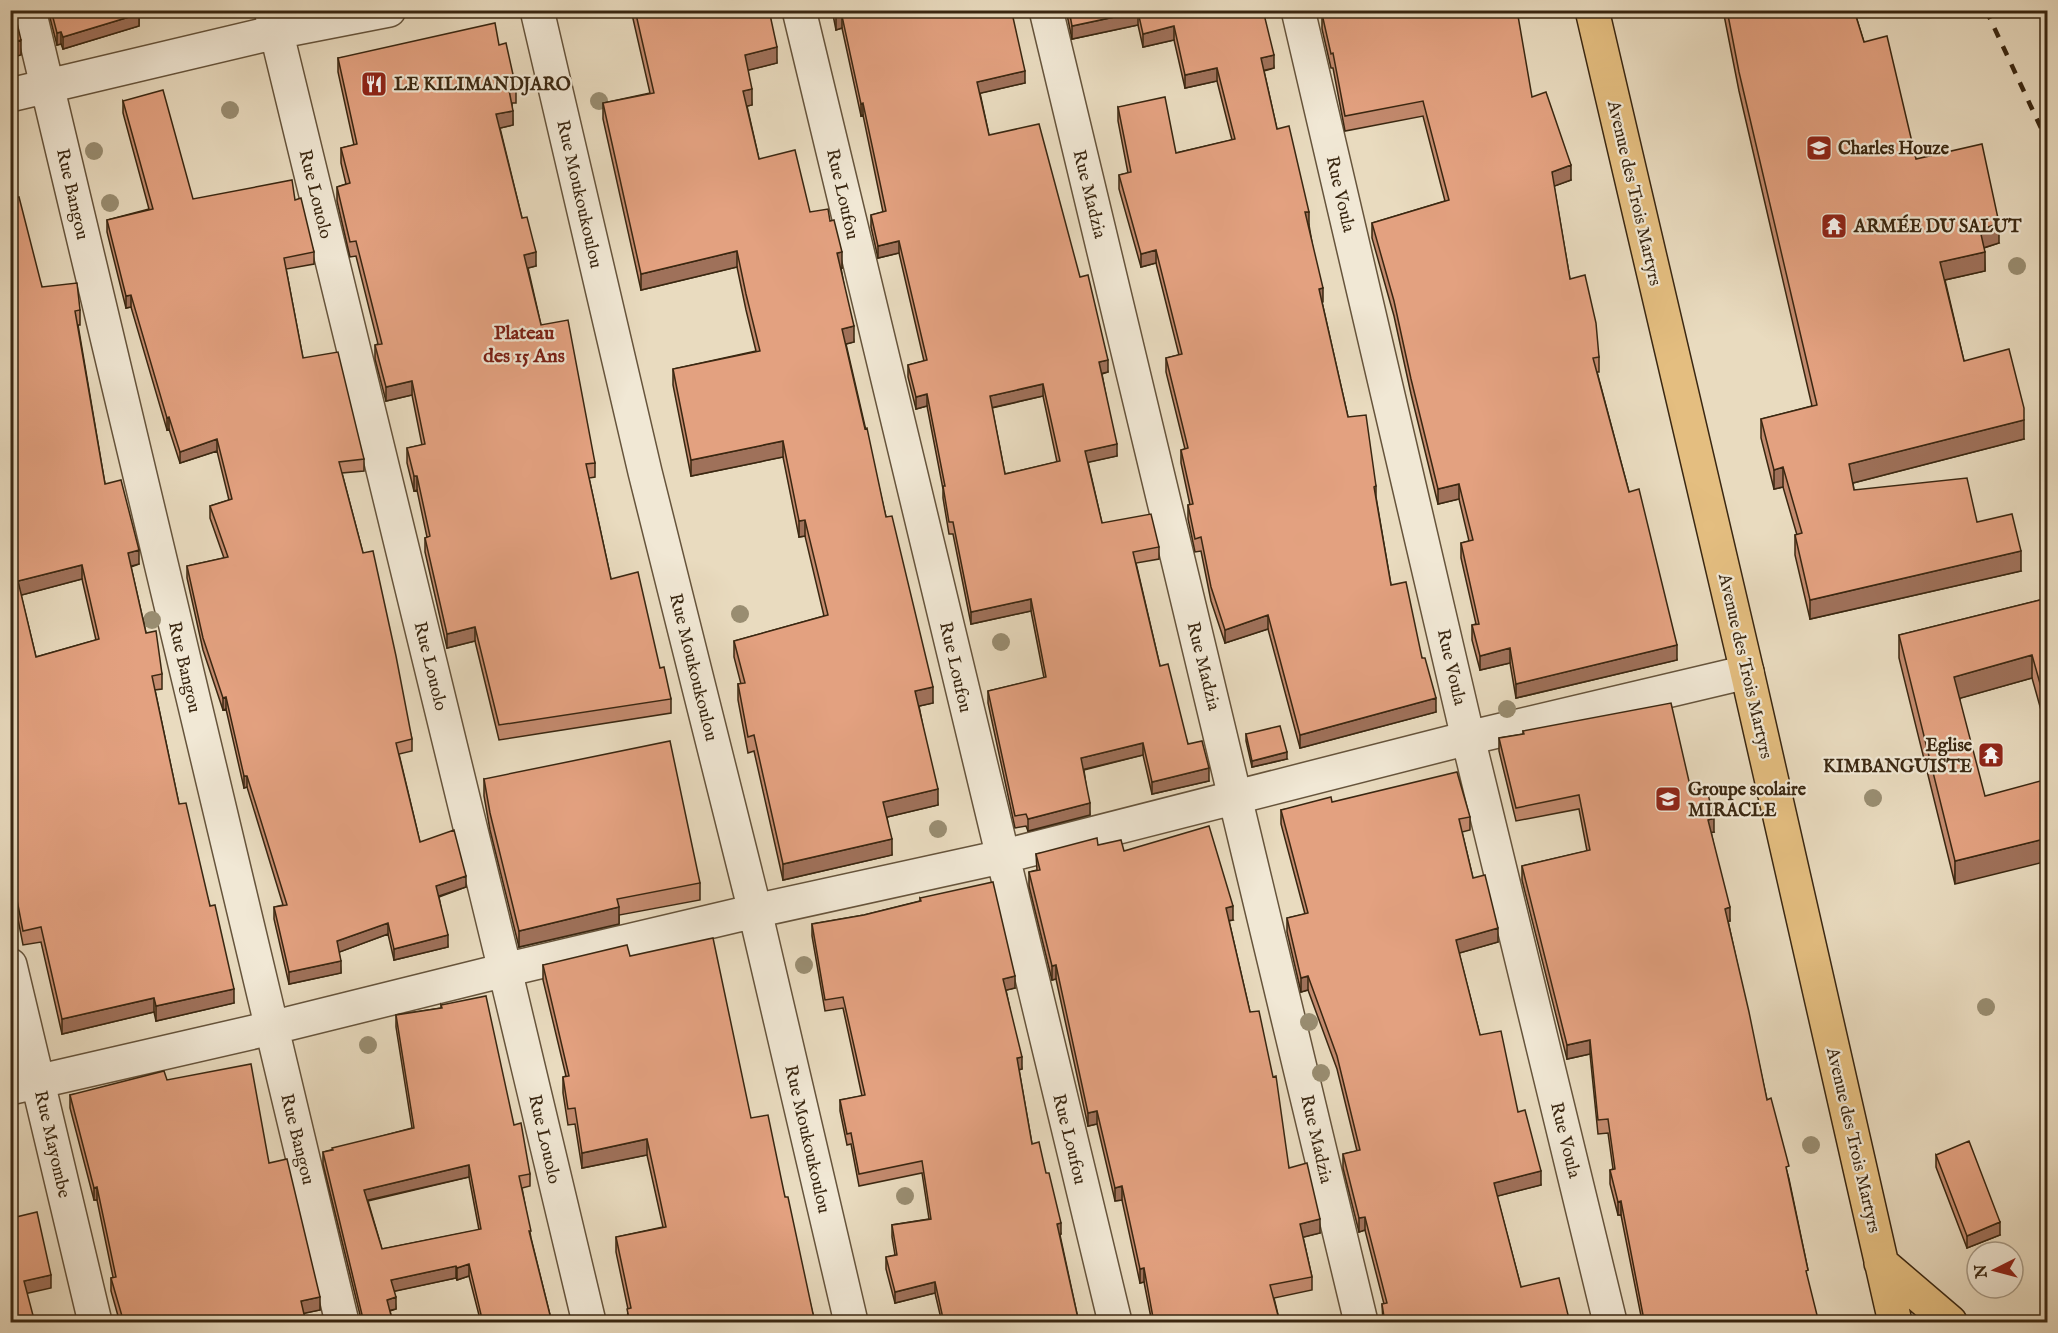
<svg xmlns="http://www.w3.org/2000/svg" width="2058" height="1333" viewBox="0 0 2058 1333" font-family="'IM FELL English',serif">
  <style>
    .lines { fill: none; stroke-linecap: round; stroke-linejoin: round }
    .minor-casing { stroke: #66543c; stroke-width: 36 }
    .major-casing { stroke: #3a2711; stroke-width: 36 }
    .minor { stroke: #f1e8d5; stroke-width: 33 }
    .major { stroke: #e4be80; stroke-width: 33 }
    .rail { stroke: #3a2711; stroke-width: 4.5; stroke-dasharray: 10 10; stroke-linecap: butt }
    .tree { fill: #998d71 }
    .wall { fill: #c38a6e; stroke: #3a2711; stroke-width: 1.5; fill-rule: evenodd }
    .shaded-wall { fill: #9f715a; stroke: #3a2711; stroke-width: 1.5 }
    .building { fill: #e3a180; stroke: #3a2711; stroke-width: 1.5; fill-rule: evenodd }
    .labels { text-anchor: middle; stroke-width: 4.5; stroke-linejoin: round; paint-order: stroke }
    .poi-label { font-size: 18px; font-weight: bold; fill: #3a2711; stroke: #f1e8d5; text-anchor: start }
    .street-label { font-size: 18px; fill: #3a2711; stroke: #f1e8d5 }
    .neighbourhood-label { font-size: 20px; font-weight: bold; fill: #7a1f14; stroke: #f1e8d5 }
  </style>
  <rect width="100%" height="100%" fill="#e9dbbf"/>
  <filter id="stains"><feTurbulence type="fractalNoise" baseFrequency=".00333" numOctaves="4"/><feColorMatrix values="0 0 0 0 .2 0 0 0 0 .09 0 0 0 0 .02 0 0 0 .5 -.17"/></filter>
  <radialGradient id="worn" r=".72"><stop offset=".6" stop-color="#630" stop-opacity="0"/><stop offset="1" stop-color="#630" stop-opacity=".3"/></radialGradient>
  <g class="lines">
    <defs>
      <path id="minor" d="M29,10L342,1322
        M271,10L505,970L589,1322
        M537,10L645,472L755,911L851,1322
        M799,10L1115,1322
        M1046,10L1361,1322
        M1298,10L1468,738L1610,1322
        M10,95L276,32L389,10
        M10,965L95,1322
        M10,1088L271,1028L505,970L755,911L1001,857L1468,738L1747,672"/>
      <path id="major" d="M1592,10L1747,672L1895,1322
        M1881,1263L1950,1322"/>
    </defs>
    <use href="#minor" class="minor-casing"/>
    <use href="#major" class="major-casing"/>
    <use href="#minor" class="minor"/>
    <use href="#major" class="major"/>
    <path class="rail" d="M1986,10L2048,143"/>
  </g>
  <g class="tree">
    <circle cx="599" cy="101" r="9"/>
    <circle cx="230" cy="110" r="9"/>
    <circle cx="94" cy="151" r="9"/>
    <circle cx="110" cy="203" r="9"/>
    <circle cx="2017" cy="266" r="9"/>
    <circle cx="740" cy="614" r="9"/>
    <circle cx="152" cy="620" r="9"/>
    <circle cx="1001" cy="642" r="9"/>
    <circle cx="1507" cy="709" r="9"/>
    <circle cx="1873" cy="798" r="9"/>
    <circle cx="938" cy="829" r="9"/>
    <circle cx="804" cy="965" r="9"/>
    <circle cx="1986" cy="1007" r="9"/>
    <circle cx="1309" cy="1022" r="9"/>
    <circle cx="368" cy="1045" r="9"/>
    <circle cx="1321" cy="1073" r="9"/>
    <circle cx="1811" cy="1145" r="9"/>
    <circle cx="905" cy="1196" r="9"/>
  </g>
  <path class="wall" d="M48,10H150L139,14V26L63,49L61,44L57,45Z
    M631,10H769L777,63L748,70L752,105L747,106L759,159L810,212L842,268H841L854,342L846,344L886,517L933,703L919,706L938,805L887,817L892,855L783,880L754,751L748,753L738,700V684H741L734,657V641L824,616L805,536L799,537L783,457L691,476L673,385V369L756,351L746,310L737,267L641,290L603,119V103L650,93Z
    M832,10H1002L1025,83L980,93L989,135L1080,277L1108,372L1102,374L1117,456L1088,462L1102,523L1159,547V559L1136,563L1160,666L1188,744L1209,781L1152,794L1143,755L1084,770L1090,815L1028,831L1026,826L1015,828L988,703V691L1044,678L1031,611L971,624L953,534H949L943,498V489L927,406L916,409L908,377V365L924,361L899,253L878,258L871,227V215L883,212L863,115L861,116L842,28L836,30ZM1043,396L1057,462L1005,474L992,408Z
    M1066,10H1263L1274,68L1264,71L1277,129L1309,225L1322,302L1348,417L1376,486V497L1391,585L1422,658L1436,712L1300,748L1268,629L1225,643L1211,601L1201,551L1195,552L1188,519V505H1190L1181,463V450L1185,449L1166,372V358L1179,355L1156,263L1141,267L1119,189V175L1128,173L1118,121V107L1176,153L1232,140L1217,81L1185,88L1174,40L1143,47L1138,25L1072,39Z
    M1723,10H1854L1864,42L1916,159L1999,243L1984,248L1985,271L1945,280L1964,361L2024,439L1853,483L1854,490L1977,522L2021,571L1810,619L1795,555V535H1797L1783,487L1774,489L1761,438V419L1812,406L1739,91Z
    M1322,14L1532,97L1571,180L1554,186L1570,279L1599,357V372H1597L1629,492L1677,660L1516,698L1510,663L1480,670L1472,640V625L1476,624L1461,558V543L1469,541L1459,499L1438,504L1411,394L1394,316L1372,238V223L1445,201L1423,116L1345,131L1333,68H1331L1322,29Z
    M499,45L516,88V103H512L513,125L500,128L522,218L536,266L528,268L541,325L595,463V477L589,478L611,579L660,668L671,699V713L499,740L475,641L447,648L425,552V538L427,537L417,490L414,491L407,463V448L422,445L412,395L386,401L375,359V345L378,344L356,256L350,257L337,201V187L346,184L341,163V148L354,145L338,72V58Z
    M123,101L193,199L295,200L314,252V264L286,269L303,358L364,459V471L342,473L412,739V751L399,754L420,842L466,887L439,897L448,947L394,960L388,934L339,952L341,973L289,984L274,919V907L283,905L247,787L244,788L226,709L223,710L203,650L187,578V566L224,558L210,518V506L229,500L217,451L180,463L169,429L167,430L131,307L126,308L107,232V220L149,209L123,113Z
    M10,199L42,287L80,310V325H78L105,484L139,564L131,567L146,633L162,674V689L155,690L179,804L210,906L234,1003L156,1021L154,1012L62,1034L41,942L23,945L10,878ZM82,579L96,640L36,657L21,595Z
    M2048,598V735L2032,678L1960,698L1955,884L1899,658V635Z
    M1523,731L1691,790L1714,832H1711L1730,921H1728L1767,1100L1789,1179L1808,1270L1642,1321L1621,1215H1618L1610,1184V1170L1613,1169L1608,1133L1598,1134L1590,1054L1567,1059L1522,880V866L1587,851L1579,809L1516,821L1499,751V738L1523,734Z
    M1246,734L1287,759L1252,767L1246,741Z
    M484,779L700,883V900L619,915V924L519,947L490,830L484,796Z
    M1332,802L1470,817V830L1462,832L1473,878L1498,942L1459,953L1480,1035L1518,1112L1541,1185L1497,1196L1521,1287L1570,1323H1383L1382,1304H1384L1365,1230L1359,1232L1343,1168V1154L1357,1151L1337,1069L1308,990L1301,992L1287,932V918L1305,914L1281,824V810Z
    M1098,845L1124,851L1233,920L1229,921L1250,1012L1289,1168L1320,1233L1303,1237L1312,1277V1290L1274,1298L1280,1323H1152L1144,1282L1140,1283L1122,1200L1115,1201L1097,1124L1088,1126L1056,979L1052,980L1029,886V872L1037,870L1036,854Z
    M920,898L1015,988L1006,990L1022,1069L1019,1070L1032,1144L1061,1234L1060,1235L1079,1323H942L935,1293L895,1303L886,1269V1257L895,1255L892,1237V1225L929,1219L922,1173L859,1186L851,1144L847,1145L840,1111V1100L862,1096L843,1008L825,1011L812,936V924L864,915L920,901Z
    M630,956L751,1118L785,1197L815,1323H627L628,1309L616,1252V1237L663,1227L647,1155L582,1168L575,1124L568,1125L563,1093V1077L566,1076L543,980V965Z
    M441,1005L514,1125L530,1174V1186L522,1188L531,1238L552,1323H481L469,1276L457,1280L456,1278L394,1291L396,1309L390,1311L393,1323H362L323,1164V1152L412,1128L396,1027V1015L441,1008ZM469,1177L479,1230L382,1249L368,1201Z
    M167,1080L269,1163L320,1310L304,1313L306,1323H120L111,1291V1278L113,1277L97,1200H94L70,1108V1095Z
    M1936,1155L2000,1235L1967,1248L1936,1167Z"/>
  <path class="shaded-wall" d="M135,10H150L135,15Z
    M1138,12V25L1072,39V26Z
    M139,14V26L63,49V37Z
    M842,16V28L836,30V17Z
    M1174,26V40L1143,47V34Z
    M61,32V44L57,45V33Z
    M21,40V55L10,58V43Z
    M777,47V63L745,71V55Z
    M1274,55V68L1261,71V58Z
    M1217,68V81L1185,88V75Z
    M1025,71V83L977,94V82Z
    M752,89V105L743,107V91Z
    M863,103V115L861,116V104Z
    M513,111V125L496,129V114Z
    M1571,165V180L1552,187V172Z
    M1305,212H1309V225L1305,226Z
    M1999,223V243L1980,249V230Z
    M899,241V253L878,258V246Z
    M1156,250V263L1141,267V254Z
    M737,251V267L641,290V274Z
    M536,252V266L524,269V255Z
    M842,252V268L837,269V253Z
    M1985,252V271L1940,281V262Z
    M1323,288V302L1319,303V289Z
    M131,295V307L126,308V296Z
    M854,326V342L842,345V329Z
    M1108,360V372L1099,374V362Z
    M412,381V395L386,401V387Z
    M1043,384V396L990,408V396Z
    M927,394V406L916,409V397Z
    M169,417V429L167,430V418Z
    M2024,420V439L1849,484V464Z
    M217,439V451L180,463V452Z
    M783,441V457L691,476V460Z
    M1117,444V456L1085,463V451Z
    M1783,467V487L1774,489V470Z
    M414,476H417V490L414,491Z
    M1459,484V499L1438,504V489Z
    M805,520V536L799,537V521Z
    M139,550V564L128,567V553Z
    M2021,551V571L1810,619V600Z
    M82,565V579L18,596V581Z
    M1031,599V611L971,624V612Z
    M1268,615V629L1225,643V630Z
    M475,627V641L447,648V634Z
    M1677,645V660L1516,698V684Z
    M1510,648V663L1480,670V656Z
    M2032,655V678L1954,700V677Z
    M933,687V703L915,707V691Z
    M226,697V709L223,710V698Z
    M1436,698V712L1300,748V735Z
    M1143,743V755L1081,770V758Z
    M1287,752V759L1252,767V761Z
    M1209,768V781L1152,794V782Z
    M244,776H247V787L244,788Z
    M938,789V805L883,818V802Z
    M1090,803V815L1028,831V819Z
    M1714,818V832L1708,833V820Z
    M2048,838V861L1955,884V861Z
    M892,839V855L783,880V864Z
    M466,876V887L436,897V886Z
    M1233,906V920L1226,921V908Z
    M619,907V924L519,947V931Z
    M1730,907V921L1725,922V909Z
    M388,923V934L337,953V941Z
    M1498,928V942L1456,954V940Z
    M448,935V947L394,960V949Z
    M341,961V973L289,984V972Z
    M1056,965V979L1052,980V966Z
    M1015,976V988L1003,991V979Z
    M1308,976V990L1301,992V978Z
    M234,989V1003L156,1021V1006Z
    M154,998V1012L62,1034V1019Z
    M1590,1040V1054L1567,1059V1045Z
    M1022,1057V1069L1017,1070V1058Z
    M1097,1111V1124L1088,1126V1113Z
    M647,1139V1155L582,1168V1153Z
    M469,1165V1177L364,1201V1190Z
    M1541,1171V1185L1494,1197V1183Z
    M1122,1186V1200L1115,1201V1188Z
    M97,1187V1200H94V1188Z
    M1621,1201V1215H1618V1202Z
    M1365,1217V1230L1359,1232V1218Z
    M1320,1219V1233L1300,1238V1224Z
    M2000,1222V1235L1967,1248V1236Z
    M1061,1223V1234L1057,1235V1224Z
    M469,1264V1276L457,1280V1268Z
    M456,1266V1278L391,1292V1280Z
    M1144,1268V1282L1140,1283V1269Z
    M51,1275V1288L24,1294V1281Z
    M935,1282V1293L895,1303V1292Z
    M320,1297V1310L301,1314V1301Z
    M396,1297V1309L387,1311V1300Z"/>
  <path class="building" d="M10,10H14L21,40L10,43Z
    M51,10H138L139,14L63,37L61,32L57,33Z
    M635,10H769L777,47L745,55L752,89L743,91L759,159L795,150L810,212L828,209L830,221L834,220L842,252L837,253L854,326L842,329L865,429L867,428L886,517L892,516L933,687L915,691L938,789L883,802L892,839L783,864L754,735L748,737L738,684L745,683L734,641L828,615L805,520L799,521L783,441L691,460L673,369L760,351L746,294L737,251L641,274L603,103L654,93Z
    M835,10H1002L1003,15L1012,13L1025,71L977,82L989,135L1039,124L1080,277L1088,275L1108,360L1099,362L1117,444L1085,451L1102,523L1151,514L1159,547L1133,552L1160,666L1168,664L1188,744L1202,741L1209,768L1152,782L1143,743L1081,758L1090,803L1028,819L1026,814L1015,816L988,691L1046,677L1031,599L971,612L953,522H949L943,486H945L927,394L916,397L908,365L927,360L899,241L878,246L871,215L886,211L863,103L861,104L842,16L836,17ZM1043,384L1060,461L1005,474L990,396Z
    M1069,10H1263L1274,55L1261,58L1277,129L1289,126L1309,212H1305L1323,288L1319,289L1348,417L1366,415L1376,486L1374,487L1391,585L1406,582L1422,658H1425L1436,698L1300,735L1268,615L1225,630L1211,587L1201,537L1195,539L1188,505L1193,504L1181,450L1188,448L1166,358L1182,354L1156,250L1141,254L1119,175L1131,172L1118,107L1165,97L1176,153L1235,139L1217,68L1185,75L1174,26L1143,34L1138,12L1072,26Z
    M1341,10H1517L1532,97L1546,92L1571,165L1552,172L1570,279L1585,275L1596,323L1599,357L1593,358L1629,492L1639,489L1677,645L1516,684L1510,648L1480,656L1472,625L1479,624L1461,543L1473,540L1459,484L1438,489L1411,379L1394,301L1372,223L1449,200L1423,101L1345,116L1333,53L1331,54L1322,14Z
    M1727,10H1854L1864,42L1887,36L1916,159L1982,144L1999,223L1980,230L1985,252L1940,262L1964,361L2009,349L2024,408V420L1849,464L1854,490L1967,478L1977,522L2012,514L2021,551L1810,600L1795,535L1802,533L1783,467L1774,470L1761,419L1817,405L1739,72Z
    M495,23L499,45L506,43L516,88L509,90L513,111L496,114L522,218L527,217L536,252L524,255L541,325L568,320L595,463L586,464L611,579L638,572L660,668L664,667L671,699L499,725L475,627L447,634L425,538L430,536L417,476H414L407,448L425,444L412,381L386,387L375,345L382,344L356,241L350,242L337,187L350,183L341,148L357,144L338,58Z
    M163,90L193,199L292,180L295,200L301,198L314,252L284,258L303,358L338,352L364,459L339,462L363,553L373,551L396,656L412,739L396,743L420,842L454,830L466,876L436,886L448,935L394,949L388,923L337,941L341,961L289,972L274,907L287,905L247,776H244L226,697L223,698L203,638L187,566L228,557L210,506L232,499L217,439L180,452L169,417L167,418L131,295L126,296L107,220L153,209L123,101Z
    M19,197L42,287L77,283L80,310L75,311L105,484L121,480L139,550L128,553L146,633L156,631L162,674L152,676L179,804L186,803L210,906L215,905L234,989L156,1006L154,998L62,1019L41,927L23,931L10,864V851L13,850L10,841V199ZM82,565L99,639L36,657L18,581Z
    M2048,598V712L2032,655L1954,677L1985,796L2048,779V838L1955,861L1899,635Z
    M1671,703L1691,790L1706,786L1714,818L1708,820L1730,907L1725,909L1749,1012L1767,1100L1771,1098L1789,1166L1786,1167L1808,1270L1806,1271L1819,1323H1641V1321L1644,1320L1621,1201L1618,1202L1610,1170L1615,1169L1608,1119L1598,1120L1590,1040L1567,1045L1522,866L1590,850L1579,795L1516,808L1499,738L1524,734L1523,731Z
    M1280,726L1287,752L1252,761L1246,734Z
    M670,741L700,883L617,899L619,907L519,931L490,813L484,779Z
    M1457,772L1470,817L1459,819L1473,878L1485,875L1498,928L1456,940L1480,1035L1501,1031L1518,1112L1525,1110L1541,1171L1494,1183L1521,1287L1559,1278L1570,1323H1385L1382,1304L1387,1303L1365,1217L1359,1218L1343,1154L1360,1150L1337,1056L1308,976L1301,978L1287,918L1308,913L1281,810L1331,797L1332,802Z
    M1209,826L1233,906L1226,908L1250,1012L1259,1011L1273,1077L1276,1076L1289,1168L1307,1163L1320,1219L1300,1224L1312,1277L1270,1285L1280,1323H1154L1144,1268L1140,1269L1122,1186L1115,1188L1097,1111L1088,1113L1056,965L1052,966L1029,872L1040,870L1036,854L1097,838L1098,845L1121,840L1124,851Z
    M993,882L1015,976L1003,979L1022,1057L1017,1058L1032,1144L1039,1142L1046,1173H1049L1061,1223L1057,1224L1079,1323H988L986,1316L952,1323H944L935,1282L895,1292L886,1257L897,1255L892,1225L931,1219L922,1161L859,1174L851,1133L847,1134L840,1100L865,1095L843,997L825,1000L812,924L864,915L921,901L920,898Z
    M713,938L751,1118L768,1115L785,1197H788L815,1323H630L627,1309L631,1308L616,1237L666,1227L647,1139L582,1153L575,1108L568,1109L563,1077L569,1076L543,965L627,945L630,956Z
    M486,996L514,1125L521,1123L530,1174L519,1176L531,1231H529L552,1323H483L469,1264L457,1268L456,1266L391,1280L396,1297L387,1300L393,1323H364L323,1152L333,1150L332,1148L414,1128L396,1015L442,1008L441,1005ZM469,1165L481,1229L382,1249L364,1190Z
    M251,1064L269,1163L287,1159L320,1297L301,1301L306,1323H124L111,1278L116,1277L97,1187L94,1188L70,1095L164,1071L167,1080Z
    M1969,1141L2000,1222L1967,1236L1936,1155Z
    M10,1192L16,1217L37,1212L51,1275L24,1281L35,1323H10Z"/>
  <defs>
    <symbol id="restaurant-square" viewBox="-11 -11 22 22"><rect x="-9" y="-9" width="18" height="18" rx="4" fill="#8f2418" stroke="#f1e8d5"/><path d="M-5-6h1v4h1v-4h1v4h1v-4h1v5L-1.5 .5V6h-2V.5L-5-1ZM5-6V6H3V1.5H1.5Q1.5-4 5-6Z" fill="#fff"/></symbol>
    <symbol id="school-square" viewBox="-11 -11 22 22"><rect x="-9" y="-9" width="18" height="18" rx="4" fill="#8f2418" stroke="#f1e8d5"/><path d="M0-5L7-2L0 1L-7-2ZM-4 1L0 2.5L4 1V4Q0 6-4 4Z" fill="#fff"/></symbol>
    <symbol id="temple-square" viewBox="-11 -11 22 22"><rect x="-9" y="-9" width="18" height="18" rx="4" fill="#8f2418" stroke="#f1e8d5"/><path d="M0-6L5-2H3V0L6.5 2.5H4V6H1.5V3h-3V6H-4V2.5H-6.5L-3 0V-2H-5Z" fill="#fff"/></symbol>
  </defs>
  <g fill-rule="evenodd">
    <use href="#restaurant-square" x="359" y="69" width="30" height="30"/>
    <use href="#school-square" x="1804" y="133" width="30" height="30"/>
    <use href="#temple-square" x="1819" y="211" width="30" height="30"/>
    <use href="#temple-square" x="1976" y="740" width="30" height="30"/>
    <use href="#school-square" x="1653" y="784" width="30" height="30"/>
  </g>
  <g class="labels">
    <g class="poi-label">
      <text x="394" y="90">LE KILIMANDJARO</text>
      <text x="1838" y="154">Charles Houze</text>
      <text x="1854" y="232">ARMÉE DU SALUT</text>
      <text x="1972" y="751" text-anchor="end">Eglise<tspan x="1972" dy="21">KIMBANGUISTE</tspan></text>
      <text x="1688" y="795">Groupe scolaire<tspan x="1688" dy="21">MIRACLE</tspan></text>
    </g>
    <g class="street-label">
      <text transform="translate(1635 193) rotate(77)" y="6">Avenue des Trois Martyrs</text>
      <text transform="translate(73 194) rotate(77)" y="6">Rue Bangou</text>
      <text transform="translate(316 194) rotate(76)" y="6">Rue Louolo</text>
      <text transform="translate(580 194) rotate(77)" y="6">Rue Moukoukoulou</text>
      <text transform="translate(843 194) rotate(77)" y="6">Rue Loufou</text>
      <text transform="translate(1090 194) rotate(76)" y="6">Rue Madzia</text>
      <text transform="translate(1341 194) rotate(77)" y="6">Rue Voula</text>
      <text transform="translate(431 666) rotate(76)" y="6">Rue Louolo</text>
      <text transform="translate(1204 666) rotate(76)" y="6">Rue Madzia</text>
      <text transform="translate(1746 666) rotate(77)" y="6">Avenue des Trois Martyrs</text>
      <text transform="translate(185 667) rotate(77)" y="6">Rue Bangou</text>
      <text transform="translate(694 667) rotate(76)" y="6">Rue Moukoukoulou</text>
      <text transform="translate(956 667) rotate(77)" y="6">Rue Loufou</text>
      <text transform="translate(1452 667) rotate(77)" y="6">Rue Voula</text>
      <text transform="translate(298 1139) rotate(76)" y="6">Rue Bangou</text>
      <text transform="translate(545 1139) rotate(77)" y="6">Rue Louolo</text>
      <text transform="translate(808 1139) rotate(77)" y="6">Rue Moukoukoulou</text>
      <text transform="translate(1070 1139) rotate(76)" y="6">Rue Loufou</text>
      <text transform="translate(1317 1139) rotate(77)" y="6">Rue Madzia</text>
      <text transform="translate(1566 1140) rotate(76)" y="6">Rue Voula</text>
      <text transform="translate(1854 1140) rotate(77)" y="6">Avenue des Trois Martyrs</text>
      <text transform="translate(53 1144) rotate(77)" y="6">Rue Mayombe</text>
    </g>
    <g class="neighbourhood-label">
      <text x="524" y="339">Plateau<tspan x="524" dy="23">des 15 Ans</tspan></text>
    </g>
  </g>
  <rect width="2058" height="1333" fill="none" stroke="#e9dbbf" stroke-width="36"/>
  <rect x="12" y="12" width="2034" height="1309" fill="none" stroke="#3a2711" stroke-width="3"/>
  <rect x="18" y="18" width="2022" height="1297" fill="none" stroke="#3a2711" stroke-width="1.5"/>
  <g transform="translate(1995 1270) rotate(264)"><circle r="28" fill="#f1e8d5" stroke="#a89b87" stroke-width="1.5"/>
  <path d="M0-4.5L10 22L0 15L-10 22Z" fill="#8f2418"/>
  <text y="-9" font-size="16" font-weight="bold" text-anchor="middle" fill="#3a2711">N</text>
  </g>
  <rect width="100%" height="100%" filter="url(#stains)"/>
  <rect width="100%" height="100%" fill="url(#worn)"/>
</svg>
